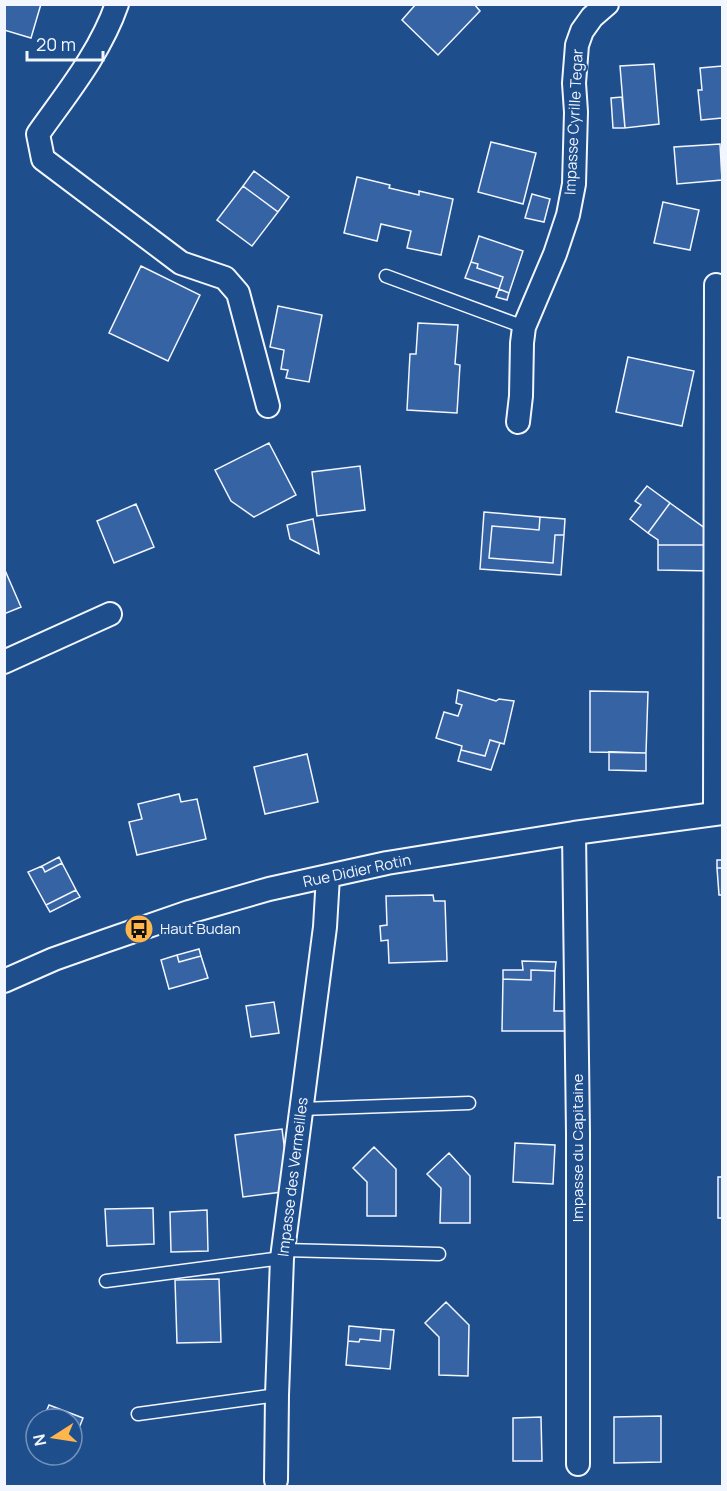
<svg xmlns="http://www.w3.org/2000/svg" width="727" height="1491" viewBox="0 0 727 1491" font-family="Manrope,sans-serif">
  <style>
    .building { fill: #3563a3; stroke: #f2f6ff; stroke-width: 1.5 }
    .lines { fill: none; stroke-linecap: round; stroke-linejoin: round }
    .lane-casing { stroke: #f2f6ff; stroke-width: 15 }
    .street-casing { stroke: #f2f6ff; stroke-width: 26 }
    .lane { stroke: #1f4e8c; stroke-width: 12 }
    .street { stroke: #1f4e8c; stroke-width: 22 }
    .labels { text-anchor: middle; stroke-width: 4.5; stroke-linejoin: round; paint-order: stroke }
    .street-label { font-size: 15px; fill: #f2f6ff; stroke: #1f4e8c }
    .poi-label { font-size: 15px; fill: #f2f6ff; stroke: #1f4e8c; text-anchor: start }
  </style>
  <rect width="100%" height="100%" fill="#1f4e8c"/>
  <path class="building" d="M4 4H41L31 38 4 30Z
    M416 4H474L480 11 438 55 402 20Z
    M654 64 659 124 625 128 620 66Z
    M722 66V118L701 120 698 90H702L700 68Z
    M622 97 625 128H613L611 98Z
    M491 142 536 153 523 204 478 192Z
    M720 144 722 180 677 184 674 147Z
    M254 171 289 197 278 212 243 186Z
    M357 177 390 185 389 188 419 195V191L453 199 441 255 407 248 411 231 381 224 377 241 344 233Z
    M243 186 278 212 252 246 217 220Z
    M532 194 550 199 544 222 525 218Z
    M663 202 699 210 690 250 654 243Z
    M479 236 523 251 509 293 499 289 503 277 477 268 478 264 471 262Z
    M471 262 478 264 477 268 503 277 499 289 465 278Z
    M141 266 200 295 168 361 109 333Z
    M499 289 509 293 507 300 496 297Z
    M278 306 322 315 309 382 286 378 288 370 281 369 284 350 270 347Z
    M418 323 458 325 455 364 460 365 457 413 407 410 410 354H416Z
    M628 357 694 371 682 426 616 412Z
    M269 443 296 495 254 517 231 501 215 470Z
    M360 466 365 510 317 516 312 472Z
    M647 486 670 503 648 533 630 519 641 505 635 501Z
    M670 503 713 534V545H658V540L648 533Z
    M136 504 154 547 114 563 97 521Z
    M484 512 540 517 539 530 492 526 489 558 553 563 555 535H564L561 575 480 569Z
    M540 517 565 519 564 535H555L553 563 489 558 492 526 539 530Z
    M313 519 319 554 290 539 287 525Z
    M658 545H713L712 571 658 570Z
    M4 568 21 607 4 614Z
    M458 690 496 701 499 699 514 701 504 744 490 740 485 756 461 750 462 746 436 738 444 712 458 716 462 705 456 703Z
    M590 691 648 692 646 753 590 752Z
    M490 740 500 743 491 770 458 761 461 750 485 756Z
    M609 752 646 753V771L609 770Z
    M307 754 318 802 265 814 254 767Z
    M179 794 181 802 197 799 206 839 137 855 129 822 142 819 138 804Z
    M59 857 62 863 45 872 42 866Z
    M717 860H722V868H717Z
    M62 863 76 890 46 905 28 872 42 866 45 872Z
    M717 868H722V895H719Z
    M76 890 80 897 50 912 46 905Z
    M433 895 434 901H445L447 961 389 963 388 940 381 941 380 926 387 925 386 896Z
    M199 949 201 956 179 962 177 955Z
    M177 955 179 962 201 956 208 978 169 989 161 960Z
    M522 961 556 962 555 971 531 970V980L503 979V970H523Z
    M531 970 555 971 554 1011H566L565 1031H502L503 979 531 980Z
    M274 1002 279 1033 251 1037 246 1006Z
    M282 1129 290 1191 243 1197 235 1135Z
    M515 1143 555 1145 553 1184 513 1182Z
    M374 1147 396 1169V1216H367V1182L353 1168Z
    M449 1153 470 1176V1223H440L441 1188 427 1174Z
    M718 1177H722V1218H718Z
    M153 1208 154 1244 107 1246 105 1209Z
    M207 1210 208 1251 171 1252 170 1212Z
    M219 1279 221 1342 177 1343 175 1280Z
    M446 1302 469 1325 468 1376 439 1375V1337L425 1323Z
    M349 1326 381 1329 380 1341 360 1339 359 1342 348 1341Z
    M381 1329 394 1330 390 1369 346 1365 348 1341 359 1342 360 1339 380 1341Z
    M49 1405 83 1418 72 1446V1419H43Z
    M661 1416V1462L614 1463V1417Z
    M541 1417 542 1461H513V1418Z"/>
  <g class="lines">
    <g class="lane-casing">
      <path id="lane" d="M386 276 524 327
        M301 1109 469 1103
        M284 1250 439 1254
        M106 1281 282 1258
        M138 1414 277 1395"/>
    </g>
    <g class="street-casing">
      <path id="street" d="M117 4C100 53 67 93 38 134L43 159 181 263 225 278 238 293 268 406
        M518 422 521 396 522 343 524 327 555 254 568 215 574 184 576 112 574 83 577 45 582 31 592 17 607 4
        M4 662 110 614
        M715 813 716 285
        M574 833 578 1133V1464
        M4 981 54 959 105 941 189 912 269 889 387 863 574 833 722 813
        M276 1480 277 1395 282 1258 325 927 328 876"/>
    </g>
    <use href="#lane" class="lane"/>
    <use href="#street" class="street"/>
  </g>
  <defs>
    <g id="bus-disc" transform="scale(1.5)"><circle r="9.5" fill="#ffb74d" stroke="#1f4e8c"/><path d="M-5-6H5V4H4V6H2V4H-2V6H-4V4H-5ZM-3.5-4V0h7V-4ZM-3.5 1.2v1.5H-2V1.2ZM2 1.2v1.5H3.5V1.2Z" fill="#111"/></g>
  </defs>
  <g fill-rule="evenodd">
    <use href="#bus-disc" x="139" y="929"/>
  </g>
  <g class="labels">
    <g class="street-label">
      <text transform="translate(574 122) rotate(-87)" y="5">Impasse Cyrille Tegar</text>
      <text transform="translate(357 871) rotate(-12)" y="5">Rue Didier Rotin</text>
      <text transform="translate(578 1148) rotate(-90)" y="5">Impasse du Capitaine</text>
      <text transform="translate(293 1177) rotate(-83)" y="5">Impasse des Vermeilles</text>
    </g>
    <g class="poi-label">
      <text x="160" y="934">Haut Budan</text>
    </g>
  </g>
  <rect width="727" height="1491" fill="none" stroke="#f2f6ff" stroke-width="12"/>
  <g transform="translate(54 1437) rotate(258)"><circle r="28" fill="#1f4e8c" stroke="#7391ba" stroke-width="1.5"/>
  <path d="M0-4.5L10 22L0 15L-10 22Z" fill="#ffb74d"/>
  <text y="-9" font-size="16" font-weight="bold" text-anchor="middle" fill="#f2f6ff">N</text>
  </g>
  <path d="M27 51v9h76v-9" fill="none" stroke="#f2f6ff" stroke-width="3"/>
  <text x="36" y="51" font-size="18" fill="#f2f6ff" stroke="#1f4e8c" stroke-width="4.5" paint-order="stroke">20 m</text>
</svg>
